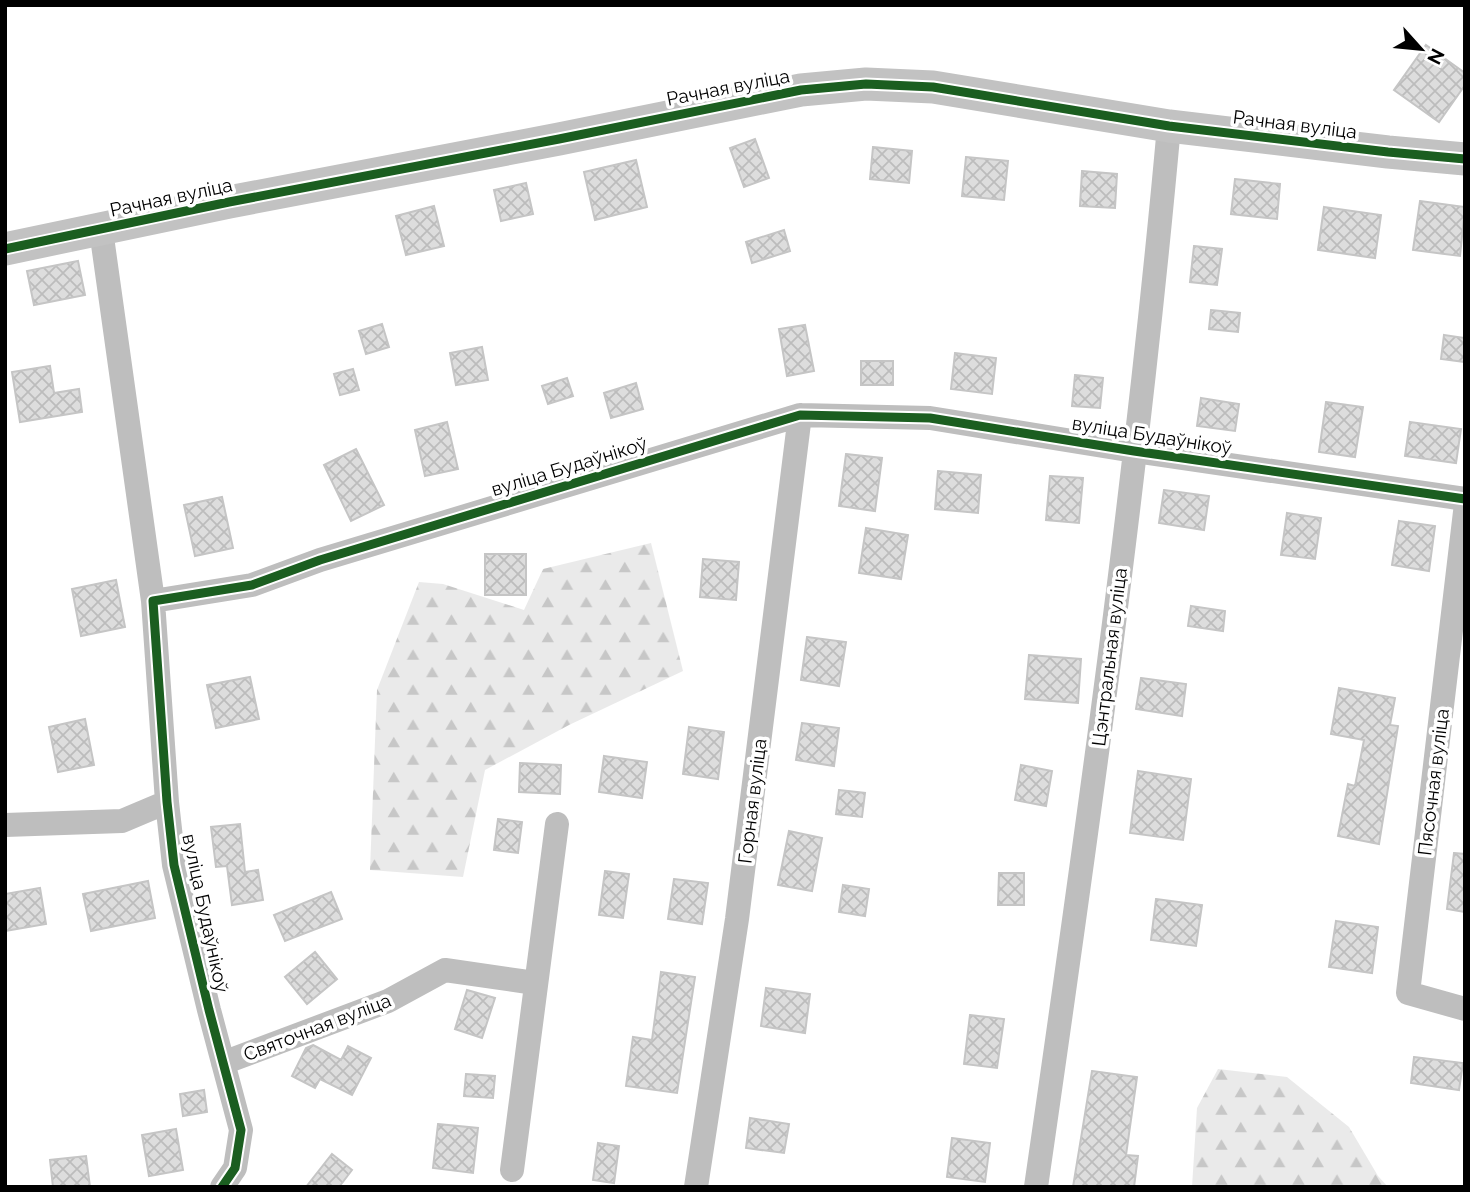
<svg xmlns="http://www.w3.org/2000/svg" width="1470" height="1192" viewBox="0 0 1470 1192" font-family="Raleway,sans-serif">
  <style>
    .forest { fill: url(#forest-firs) }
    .building { fill: url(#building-cross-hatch); stroke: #c5c5c5; stroke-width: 2 }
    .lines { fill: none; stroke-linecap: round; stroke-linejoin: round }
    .street { stroke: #bebebe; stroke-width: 24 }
    .secondary { stroke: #c2c2c2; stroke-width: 33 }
    .cycleway-casing { stroke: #fff; stroke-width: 13 }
    .cycleway { stroke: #1b5e20; stroke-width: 9 }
    .labels { text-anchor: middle; stroke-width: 7; stroke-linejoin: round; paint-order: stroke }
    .street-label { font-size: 19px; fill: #000; stroke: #fff }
  </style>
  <defs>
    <pattern id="forest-firs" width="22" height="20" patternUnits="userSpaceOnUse" patternTransform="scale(1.75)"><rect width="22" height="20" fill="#eaeaea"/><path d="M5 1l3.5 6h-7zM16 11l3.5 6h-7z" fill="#c7c7c7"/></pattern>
    <pattern id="building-cross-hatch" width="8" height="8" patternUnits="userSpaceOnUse" patternTransform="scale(1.75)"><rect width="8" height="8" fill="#ddd"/><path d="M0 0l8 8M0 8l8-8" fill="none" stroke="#bcbcbc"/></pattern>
  </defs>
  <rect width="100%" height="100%" fill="#fff"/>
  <path class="forest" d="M651 543 683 671 569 725 485 770 463 877 370 870 377 690 419 582 443 584 524 610 543 569Z
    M1218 1069 1287 1077 1349 1127 1378 1176 1388 1187H1192L1197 1108Z"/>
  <path class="building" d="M1426 45 1465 73V85L1439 122 1394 90Z
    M755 139 769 178 744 187 730 148Z
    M873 147 912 151 909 183 870 179Z
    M966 157 1008 161 1004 200 962 196Z
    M636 160 647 207 595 220 584 172Z
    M1082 171 1117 174 1115 208 1080 206Z
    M1235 179 1280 184 1277 219 1231 214Z
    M526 183 533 214 501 221 494 190Z
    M1420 201 1465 207 1460 256 1413 250Z
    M434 206 444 246 406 255 396 216Z
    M1324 207 1381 215 1375 258 1318 250Z
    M784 230 790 251 752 263 746 242Z
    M1194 246 1222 249 1217 285 1190 282Z
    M78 261 85 295 34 305 27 271Z
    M1211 310 1240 313 1238 332 1209 329Z
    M382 324 389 347 366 354 359 331Z
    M805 325 814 371 787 376 779 329Z
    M1444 335 1465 338V362L1441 359Z
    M482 347 488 380 456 385 450 353Z
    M955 353 996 358 992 394 951 389Z
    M861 361H893V385H861Z
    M50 366 54 393 79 389 82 412 20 422 12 372Z
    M353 369 359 390 340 395 334 374Z
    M1075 375 1103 378 1100 408 1072 406Z
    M567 378 573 396 548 404 542 386Z
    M636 383 643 409 611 418 604 393Z
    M1201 398 1239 404 1235 431 1197 426Z
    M1326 402 1363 407 1355 457 1319 452Z
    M447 422 458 469 425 476 415 430Z
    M1410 422 1461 429 1456 463 1405 456Z
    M356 449 384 505 351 521 324 465Z
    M846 454 882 458 875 511 839 506Z
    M938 471 981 475 978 513 935 509Z
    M1050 476 1083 478 1079 523 1046 520Z
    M1164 490 1209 496 1204 530 1159 523Z
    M222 497 233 548 195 556 184 505Z
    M1287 513 1321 518 1315 559 1281 555Z
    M1399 521 1435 526 1429 571 1392 565Z
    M866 528 908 535 901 579 859 573Z
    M485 554H526V595H485Z
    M703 559 739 562 736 600 700 597Z
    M116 580 125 627 81 636 72 589Z
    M1191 606 1225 611 1223 631 1188 626Z
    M807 637 846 642 839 686 801 680Z
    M1029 655 1081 659 1078 703 1025 699Z
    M250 677 259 719 216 728 207 685Z
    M1141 678 1186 684 1182 716 1136 709Z
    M1339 688 1395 698 1390 725 1398 726 1379 844 1338 836 1348 784 1355 786 1364 740 1331 734Z
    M85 719 94 765 58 772 49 727Z
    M802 723 839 728 834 766 796 760Z
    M689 727 724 732 718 779 683 774Z
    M604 756 647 762 642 798 599 792Z
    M520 763 561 765 560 794 519 792Z
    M1021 765 1052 771 1046 806 1015 800Z
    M1138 771 1191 779 1183 840 1130 833Z
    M839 790 865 793 862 817 836 814Z
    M498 819 522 822 518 853 494 850Z
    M240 824 245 872 258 870 263 900 232 905 227 866 216 867 211 827Z
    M789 831 822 838 812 891 778 885Z
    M1454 853 1465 854V912L1447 909Z
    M605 871 629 874 623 918 599 915Z
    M999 873H1024V905H998Z
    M674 879 708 883 702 924 668 919Z
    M148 881 155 918 91 931 83 894Z
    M843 885 869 889 865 916 839 912Z
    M40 888 46 924 5 931V894Z
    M331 892 342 919 285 941 274 915Z
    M1156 899 1202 905 1196 946 1151 940Z
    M1336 921 1378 927 1372 973 1329 967Z
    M315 952 337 979 307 1004 285 977Z
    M661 972 695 977 677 1093 626 1086 633 1037 652 1040Z
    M766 988 810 994 805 1033 761 1026Z
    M467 990 495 998 482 1038 455 1029Z
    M970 1015 1004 1019 997 1068 964 1064Z
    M313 1045 341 1060 348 1046 371 1058 352 1095 320 1079 315 1088 292 1076 306 1048Z
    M1414 1057 1463 1063 1459 1090 1411 1083Z
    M1092 1071 1137 1077 1126 1155 1138 1156 1134 1187H1073Z
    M466 1074 495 1076 493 1098 464 1096Z
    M204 1090 207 1112 183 1116 180 1094Z
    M750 1118 789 1124 784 1153 746 1148Z
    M438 1124 478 1128 473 1173 433 1168Z
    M176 1129 183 1170 149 1176 142 1135Z
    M952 1138 990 1143 985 1182 947 1177Z
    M598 1143 619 1146 614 1183 593 1180Z
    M332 1154 352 1170 339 1187H306Z
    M86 1156 90 1187H53L50 1160Z"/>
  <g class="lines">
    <path class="street" d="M101 230 153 601
      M1465 512 1408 993 1465 1009
      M5 825 122 821 167 802
      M223 1063 388 1001 445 970 535 983
      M512 1170 557 824
      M222 1187 235 1168 241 1130 209 1010 174 865 167 802 153 601 252 585 320 560 800 415 930 418 1134 451 1465 499
      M696 1187 737 919 800 415
      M1036 1187C1087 834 1137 481 1169 126"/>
    <path class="secondary" d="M5 249 229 202 559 139 801 90 866 84 933 87 1169 126 1388 152 1465 159"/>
    <g class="cycleway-casing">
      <path id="cycleway" d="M5 249 229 202 559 139 801 90 866 84 933 87 1169 126 1388 152 1465 159
        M222 1187 235 1168 241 1130 209 1010 174 865 167 802 153 601 252 585 320 560 800 415 930 418 1134 451 1465 499"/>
    </g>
    <use href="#cycleway" class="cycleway"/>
  </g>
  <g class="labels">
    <g class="street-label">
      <text transform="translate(728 87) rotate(-11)" y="7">Рачная вуліца</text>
      <text transform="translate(1295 124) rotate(7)" y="7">Рачная вуліца</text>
      <text transform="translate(171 197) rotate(-12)" y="7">Рачная вуліца</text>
      <text transform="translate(1152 435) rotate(9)" y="7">вуліца Будаўнікоў</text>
      <text transform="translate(569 466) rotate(-17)" y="7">вуліца Будаўнікоў</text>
      <text transform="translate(1109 657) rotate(-83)" y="7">Цэнтральная вуліца</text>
      <text transform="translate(1433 782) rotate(-83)" y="7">Пясочная вуліца</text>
      <text transform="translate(752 801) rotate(-83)" y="7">Горная вуліца</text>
      <text transform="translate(206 913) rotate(78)" y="7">вуліца Будаўнікоў</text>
      <text transform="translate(317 1027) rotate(-21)" y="7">Святочная вуліца</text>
    </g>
  </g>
  <rect width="1470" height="1192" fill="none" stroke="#000000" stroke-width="14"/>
  <g transform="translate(1421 49) rotate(117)" stroke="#ffffff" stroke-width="5" paint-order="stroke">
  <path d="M0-5L12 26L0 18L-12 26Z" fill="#000000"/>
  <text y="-10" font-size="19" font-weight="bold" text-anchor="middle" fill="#000000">N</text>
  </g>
</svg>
